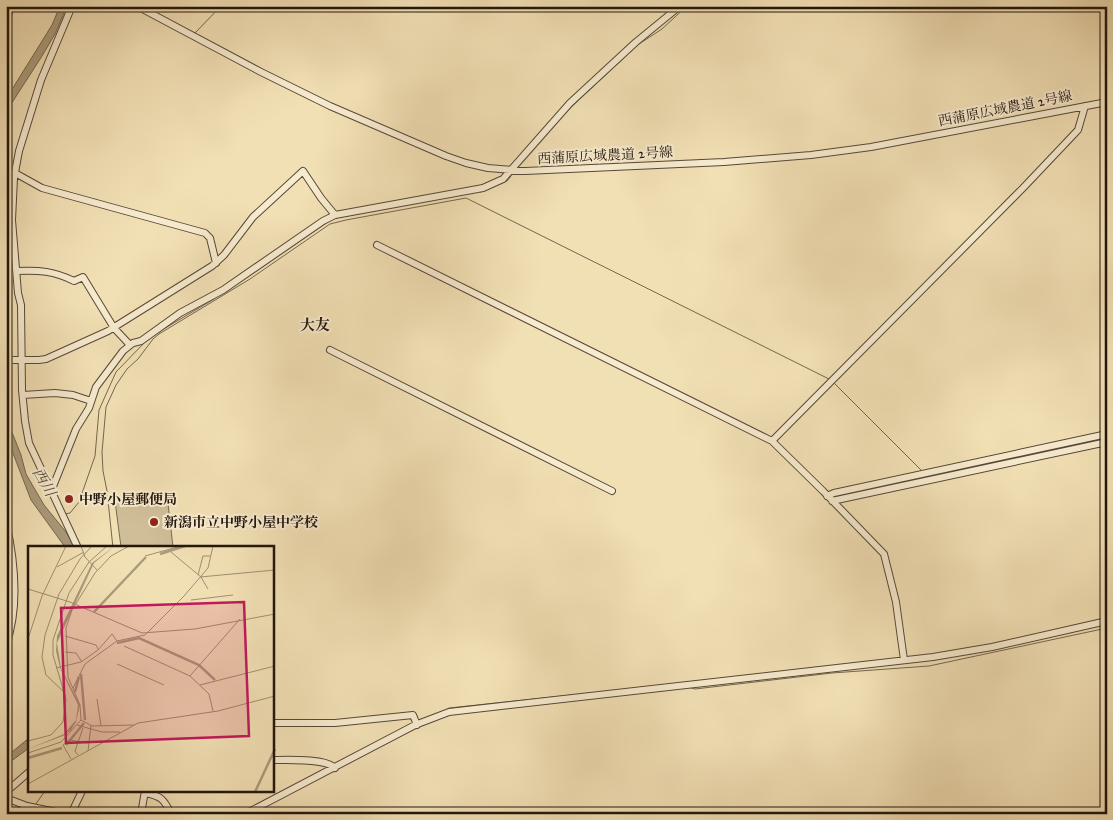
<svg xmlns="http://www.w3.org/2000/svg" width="1113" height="820" viewBox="0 0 1113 820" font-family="'IM FELL Great Primer','Noto Serif JP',serif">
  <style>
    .green { fill: #cfbe98; stroke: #786a52 }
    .water { fill: #ab9b7c; stroke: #746650 }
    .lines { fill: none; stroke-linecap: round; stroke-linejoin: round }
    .stream { stroke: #746650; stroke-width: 1 }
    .minor-casing { stroke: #564837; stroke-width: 8 }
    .minor { stroke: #f7ebcf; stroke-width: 6 }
    .poi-dot { fill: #8f2418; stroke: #f7ebcf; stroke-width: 2 }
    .labels { text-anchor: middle; stroke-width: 4; stroke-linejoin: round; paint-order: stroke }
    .street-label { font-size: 14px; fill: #22160d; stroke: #f7ebcf }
    .poi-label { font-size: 14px; font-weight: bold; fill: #22160d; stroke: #f7ebcf; text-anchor: start }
    .neighbourhood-label { font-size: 15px; font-weight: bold; fill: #22160d; stroke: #f7ebcf }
    .water-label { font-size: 15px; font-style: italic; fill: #594b39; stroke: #f7ebcf }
    .inset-river { fill: none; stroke: #ab9b7c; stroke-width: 2.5 }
    .inset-road { fill: none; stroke: #9f8f72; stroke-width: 1 }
    .view { fill: #c2185b; fill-opacity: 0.15; stroke: #c2185b; stroke-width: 2.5 }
    .inset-edge { fill: none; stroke: #22160d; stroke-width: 2.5 }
  </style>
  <rect width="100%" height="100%" fill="#f2e0b5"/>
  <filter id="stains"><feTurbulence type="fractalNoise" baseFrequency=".004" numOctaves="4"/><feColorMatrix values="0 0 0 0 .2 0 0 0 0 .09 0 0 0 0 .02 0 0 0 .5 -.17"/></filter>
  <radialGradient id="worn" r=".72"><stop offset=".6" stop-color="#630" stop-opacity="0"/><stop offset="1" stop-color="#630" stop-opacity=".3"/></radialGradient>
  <path class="green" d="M167 495 173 547H121L115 501Z"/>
  <path class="water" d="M60 6H67L55 34 42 56 6 112V99L52 25Z
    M6 417 21 455 26 474 44 505 66 532 75 547H65L31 500 6 435Z
    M29 738V748L6 765V757Z"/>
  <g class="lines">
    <path class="stream" d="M195 33 221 6
      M639 44 662 29 687 6
      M566 112 630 52
      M481 192 507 181 511 176
      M336 218 364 213
      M249 276 328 222
      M157 333 214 299
      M834 383 921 470
      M65 514 70 513 79 502 95 456 99 410 116 372 146 341
      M113 548 107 491 103 471 102 452 106 407 116 385 127 369 138 359 153 339 159 334 250 279 330 224 346 220 466 198 829 379
      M688 687 695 689 832 673 929 666 1107 628
      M609 691 672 684
      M446 710 449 708 600 692
      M343 766 417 728
      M35 805 45 791
      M27 814 31 810"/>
    <g class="minor-casing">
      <path id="minor" d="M72 6 41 80 19 151 14 178 12 220 18 293 21 305 22 390 25 421 29 443 78 548
        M137 6 261 72 330 106 446 156 466 163 488 168 525 171 724 162 811 155 871 147 1107 102
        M6 22 11 6
        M15 173 42 188 205 233 210 238 216 263
        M377 245 772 441 823 491 884 554 896 602 904 660
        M17 271C39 270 54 271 74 281L83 277 114 328 130 345
        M330 350 612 491
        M6 360H39L46 359 108 331 212 266 224 255 253 217 303 171 321 198 335 215
        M23 395 55 393 73 395 91 401
        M772 441 1023 188 1078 130 1085 106
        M52 489 76 429 89 408 96 387 123 351 133 343 141 341 180 313 223 290 323 221 335 215 483 188 503 179 570 103 636 42 680 6
        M827 496 834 493 1107 434
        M832 501 1107 442
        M6 522C15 562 20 606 6 645
        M272 723H335L413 715 417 725
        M272 760C286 760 326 758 335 768
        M6 792 29 772
        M145 793C161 796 164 799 171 814
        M6 798 27 806 66 814
        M17 814 26 806
        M71 814 82 791
        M141 814 145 791
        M245 814 415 725 449 712 933 657 992 647 1107 621"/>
    </g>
    <use href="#minor" class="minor"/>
  </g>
  <g class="poi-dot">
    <circle cx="69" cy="499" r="5"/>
    <circle cx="154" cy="522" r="5"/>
  </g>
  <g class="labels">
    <g class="street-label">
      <text transform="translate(1005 108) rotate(-11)" y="5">西蒲原広域農道 2号線</text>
      <text transform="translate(605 155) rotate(-3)" y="5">西蒲原広域農道 2号線</text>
    </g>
    <g class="poi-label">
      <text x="79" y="504">中野小屋郵便局</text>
      <text x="164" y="527">新潟市立中野小屋中学校</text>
    </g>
    <g class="neighbourhood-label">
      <text x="315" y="330">大友</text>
    </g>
    <g class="water-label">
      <text transform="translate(44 482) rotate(60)" y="5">西川</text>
    </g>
  </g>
  <g transform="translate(28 546)">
    <rect width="246" height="246" fill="#f2e0b5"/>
    <path d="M87 0 66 17 29 97 33 122 52 159 48 176 43 184 35 190 0 203 36 188 48 174 50 159 32 122 28 105 29 90 64 17Z" fill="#ab9b7c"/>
    <path class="inset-river" d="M132 8 157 0M66 66 118 11M89 97 111 92 171 119 187 134M53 128 57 174M47 146 51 131M38 199 56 177M0 212 34 202M227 246 247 203"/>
    <path class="inset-road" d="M53 0 57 11 69 24M143 6 173 31 180 43M117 10 153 0M29 21 56 6M170 29 175 10H182M172 31 247 24M0 43 42 56 114 87 167 83 247 68M163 54 205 49M37 90 68 99 70 103M0 93 14 50 38 0M96 100 162 130 181 148 185 165M37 106 48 107 54 116M89 118 136 139M28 122 53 116 70 104 84 88 89 95M162 130 212 73M172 139 247 120M45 142 57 118 89 95 117 89 156 50 180 22 185 0M37 147 18 129 14 111 17 89 31 48 52 13 64 0M69 153 73 180M53 174 64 180 106 179M49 179 74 186H92M41 194 61 197M42 194 35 199 43 213M0 195 23 189 35 176 38 153 25 109V94L41 47 61 16 79 0M60 205 63 179M0 207 33 196 53 174 52 159 40 131 38 82 44 64 67 27 83 10 101 0M50 209 47 205 55 182M0 238 110 177 190 165 247 150"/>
    <path class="view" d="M216 56 221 190 38 197 33 62Z"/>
    <rect width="246" height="246" class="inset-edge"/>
  </g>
  <rect width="1113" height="820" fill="none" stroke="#f2e0b5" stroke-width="25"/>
  <rect x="8" y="8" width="1098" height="805" fill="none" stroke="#22160d" stroke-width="2.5"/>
  <rect x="12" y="12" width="1088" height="795" fill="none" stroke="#22160d"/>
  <rect width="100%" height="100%" filter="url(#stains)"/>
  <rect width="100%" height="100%" fill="url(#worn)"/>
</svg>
